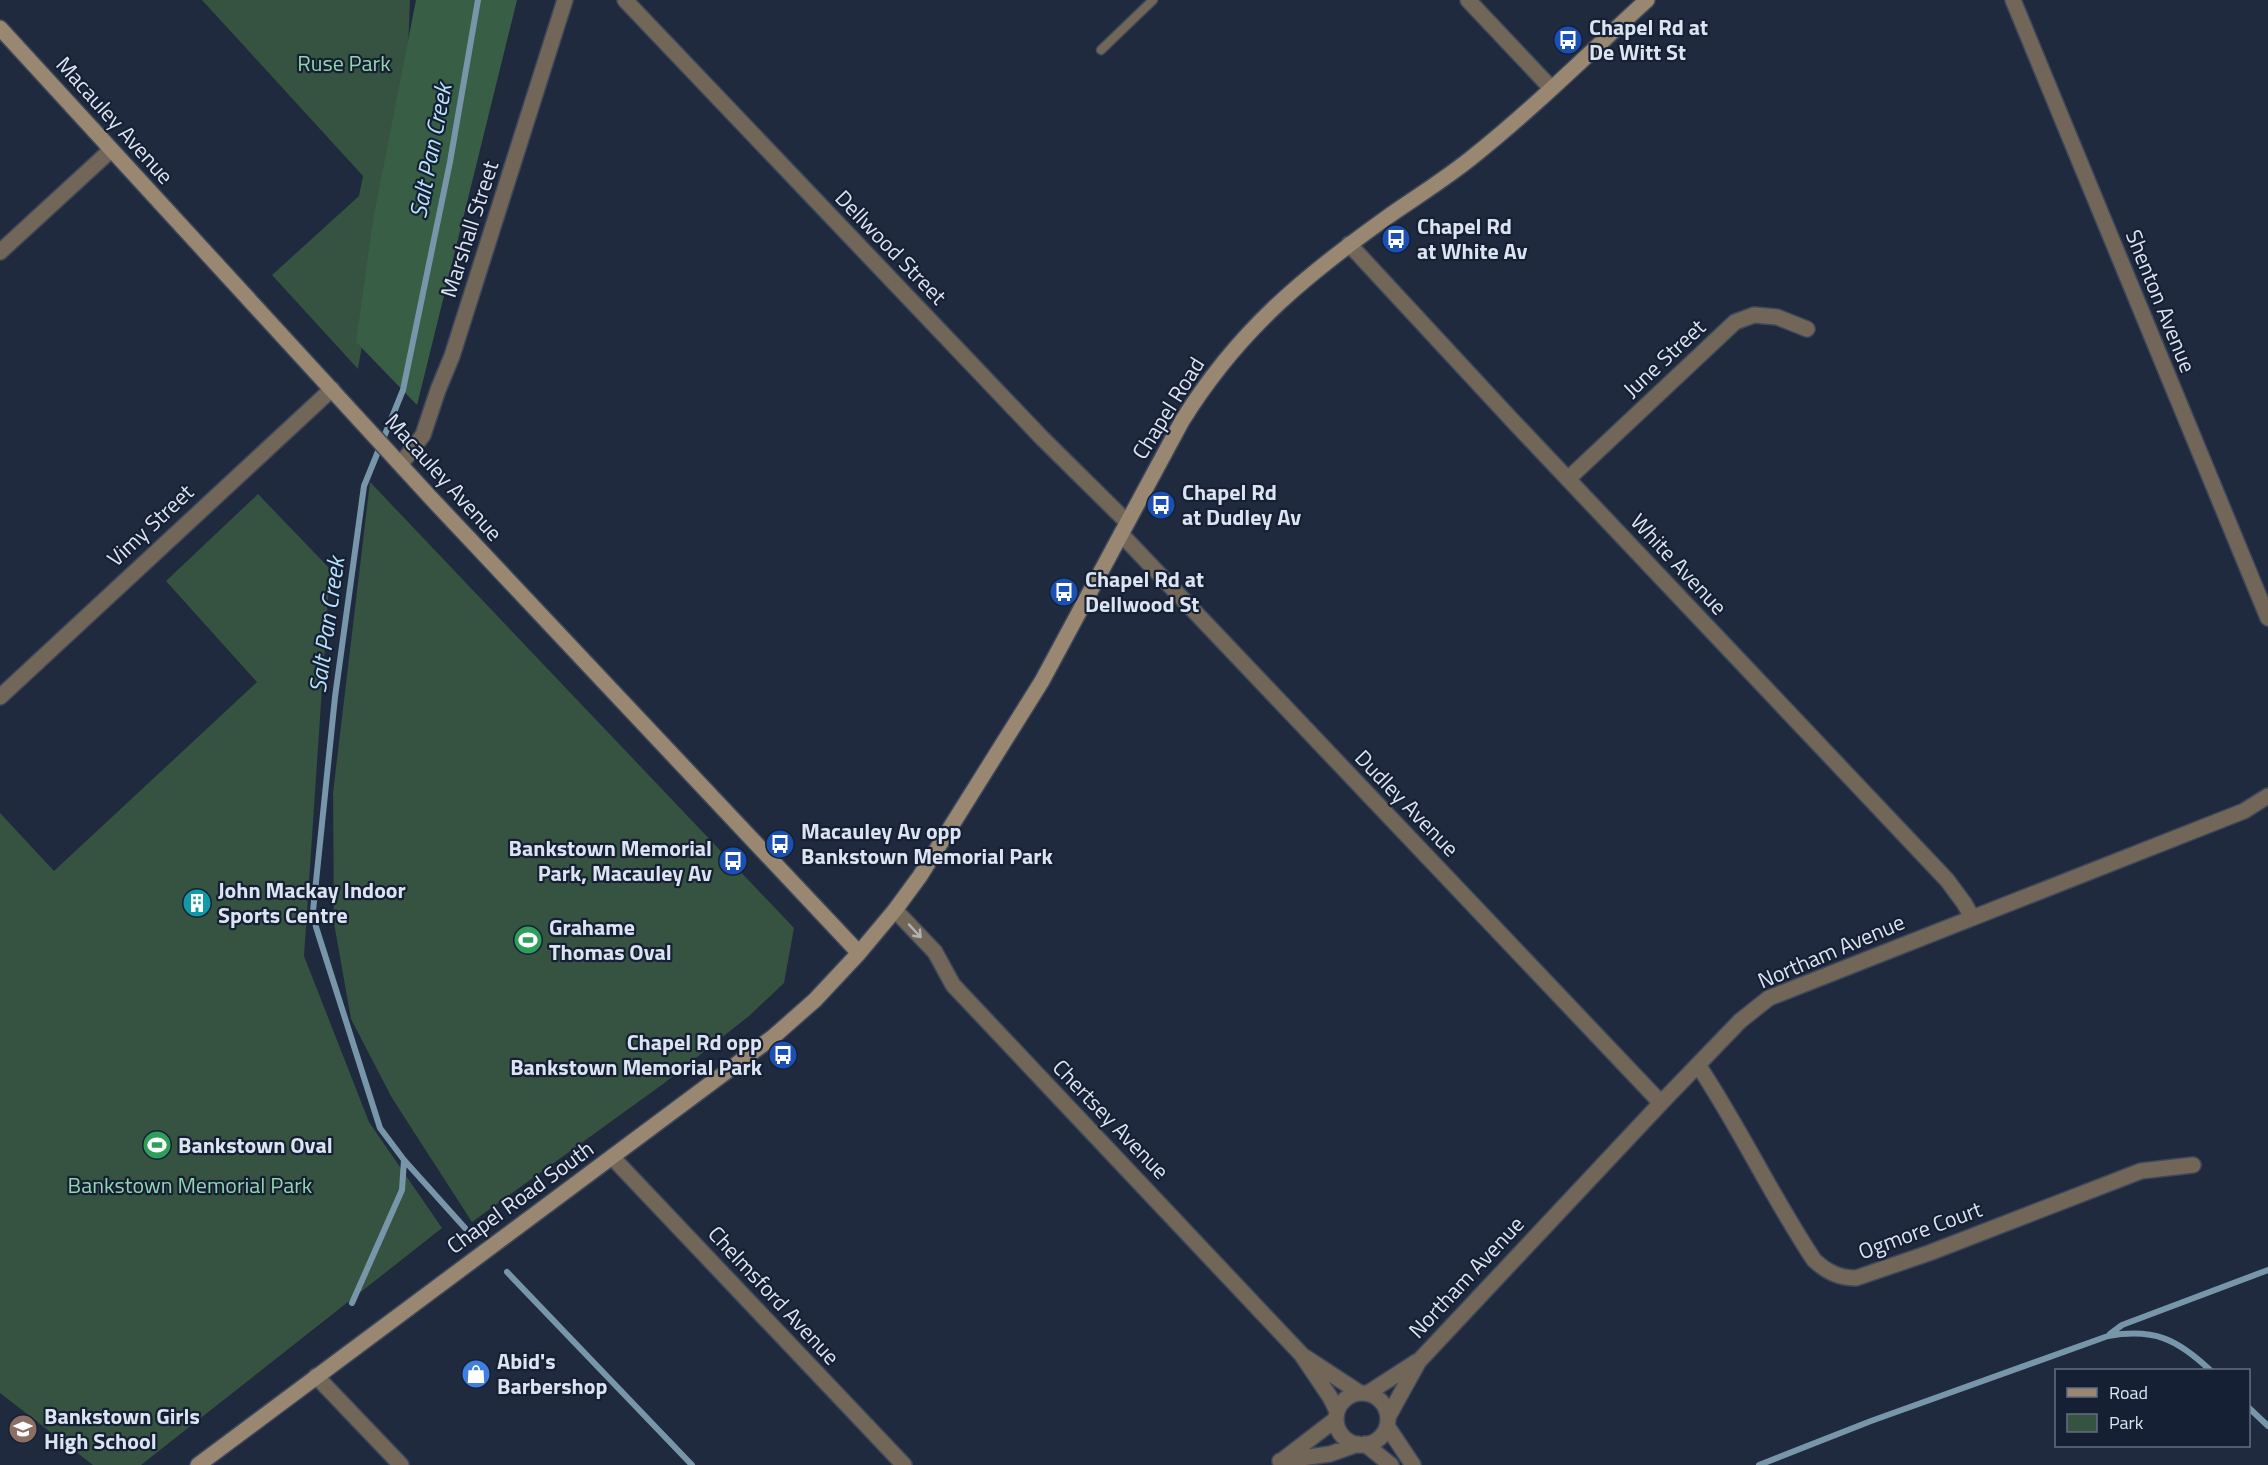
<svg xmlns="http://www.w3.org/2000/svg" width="2268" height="1465" viewBox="0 0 2268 1465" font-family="'Titillium Web',sans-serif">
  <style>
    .green { fill: #365240 }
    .forest { fill: #385e46 }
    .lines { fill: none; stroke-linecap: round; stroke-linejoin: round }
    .stream { stroke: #7796aa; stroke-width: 6 }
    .service-casing { stroke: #3e485b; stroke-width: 11 }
    .minor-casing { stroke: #3e485b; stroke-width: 18 }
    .tertiary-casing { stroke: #3e485b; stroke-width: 18 }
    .secondary-casing { stroke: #3e485b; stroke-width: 18 }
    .service { stroke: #726658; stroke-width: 8 }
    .minor { stroke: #726658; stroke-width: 15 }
    .tertiary { stroke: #726658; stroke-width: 15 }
    .secondary { stroke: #9a8771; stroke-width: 15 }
    .oneway { stroke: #b2b2b4 }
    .labels { text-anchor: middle; stroke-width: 4.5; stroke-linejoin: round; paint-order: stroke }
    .poi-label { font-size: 22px; font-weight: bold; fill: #dce4f1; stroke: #162034; text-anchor: start }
    .park-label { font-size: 22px; fill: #94d5ac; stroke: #162034 }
    .street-label { font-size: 22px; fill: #dce4f1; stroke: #162034 }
    .water-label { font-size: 24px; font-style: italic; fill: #bae2fa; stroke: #162034 }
  </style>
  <rect width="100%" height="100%" fill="#202a3f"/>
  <path class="green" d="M202 0H410L407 76 358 369 272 275 359 196 363 176Z
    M370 482 794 928 784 983 749 1016 663 1084 472 1222 392 1098 351 1019 334 923 333 793Z
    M258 494 330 569 304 956 369 1122 442 1228 141 1465H93L0 1393V813L54 871 257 682 166 581Z"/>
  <path class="forest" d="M416 0H517L417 405 356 342 373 220Z"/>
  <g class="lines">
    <path class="stream" d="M465 1228 404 1160 380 1128 316 927 313 911 335 697 364 486 403 390 450 162 478 0
      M507 1272 692 1465
      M352 1303 402 1190 404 1160
      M2110 1334 2122 1325 2268 1270
      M2248 1407 2268 1426
      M1759 1465 1871 1421 2108 1336C2154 1328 2177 1339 2210 1370"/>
    <g class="service-casing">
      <path id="service" d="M1101 50 1153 0"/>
    </g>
    <g class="minor-casing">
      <path id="minor" d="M625 0 1042 438 1127 522
        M1468 0 1551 88
        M2013 0 2268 618
        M1349 244 1512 420 1947 880 1964 903 1972 917
        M401 464 423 435 438 390 452 356 565 0
        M1568 479 1735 322 1754 315 1777 317 1807 329
        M1121 534 1661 1103
        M0 697 332 389
        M895 910 935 952 953 985 1301 1354 1330 1397 1337 1411
        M1698 1065C1740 1128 1772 1197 1814 1260 1827 1272 1839 1278 1856 1278L1929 1253 2141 1171 2193 1165
        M612 1157 904 1465
        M1305 1357 1360 1393
        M316 1376 401 1465
        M1368 1393 1416 1362
        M1336 1419a26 26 0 1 1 52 0a26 26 0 1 1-52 0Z
        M1388 1417 1419 1361 1661 1103 1740 1021 1769 998 2244 811 2268 796
        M1387 1426 1413 1465
        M1365 1444 1391 1465
        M1284 1459 1336 1419
        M1280 1461 1330 1454 1358 1444"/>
    </g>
    <g class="tertiary-casing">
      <path id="tertiary" d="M0 252 111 150"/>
    </g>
    <g class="secondary-casing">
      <path id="secondary" d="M0 28 431 498 859 953
        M198 1465 773 1037 815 1000 859 953 895 910 920 876 1042 681 1182 421C1237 332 1302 278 1386 218 1416 197 1447 178 1475 155 1535 107 1590 52 1647 0"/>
    </g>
    <use href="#service" class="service"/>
    <use href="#minor" class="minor"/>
    <use href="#tertiary" class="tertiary"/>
    <use href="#secondary" class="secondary"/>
  </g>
  <defs><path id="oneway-shaft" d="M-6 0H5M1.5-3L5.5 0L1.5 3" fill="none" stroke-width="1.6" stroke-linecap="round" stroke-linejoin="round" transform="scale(1.5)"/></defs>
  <use class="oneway" href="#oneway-shaft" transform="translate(915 931) rotate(47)"/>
  <defs>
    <g id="bus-disc" transform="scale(1.5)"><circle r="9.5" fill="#1a4fb4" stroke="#162034"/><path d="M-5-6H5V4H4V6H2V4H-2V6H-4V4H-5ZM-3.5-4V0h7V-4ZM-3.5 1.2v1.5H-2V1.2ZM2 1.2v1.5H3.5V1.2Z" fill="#fff"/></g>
    <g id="building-disc" transform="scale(1.5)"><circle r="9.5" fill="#0f9aa8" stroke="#162034"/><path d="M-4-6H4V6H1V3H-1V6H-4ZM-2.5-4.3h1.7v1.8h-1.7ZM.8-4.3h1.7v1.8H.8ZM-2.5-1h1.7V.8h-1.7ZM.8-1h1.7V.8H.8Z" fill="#fff"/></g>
    <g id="stadium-disc" transform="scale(1.5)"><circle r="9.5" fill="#2e9e5b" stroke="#162034"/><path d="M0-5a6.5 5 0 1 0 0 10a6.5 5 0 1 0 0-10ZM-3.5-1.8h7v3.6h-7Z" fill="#fff"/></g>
    <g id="shop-disc" transform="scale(1.5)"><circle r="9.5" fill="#3f7fe0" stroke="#162034"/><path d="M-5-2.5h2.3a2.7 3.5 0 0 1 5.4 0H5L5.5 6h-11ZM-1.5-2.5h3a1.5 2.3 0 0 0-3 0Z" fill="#fff"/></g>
    <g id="school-disc" transform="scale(1.5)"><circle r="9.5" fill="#8d6e63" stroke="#162034"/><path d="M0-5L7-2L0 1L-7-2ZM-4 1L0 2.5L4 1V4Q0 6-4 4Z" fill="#fff"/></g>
  </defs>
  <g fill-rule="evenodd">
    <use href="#bus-disc" x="1568" y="40"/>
    <use href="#bus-disc" x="1396" y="239"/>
    <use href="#bus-disc" x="1161" y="505"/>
    <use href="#bus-disc" x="1064" y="592"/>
    <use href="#bus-disc" x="780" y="844"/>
    <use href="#bus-disc" x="733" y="861"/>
    <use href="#building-disc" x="197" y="903"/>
    <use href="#stadium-disc" x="528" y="940"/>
    <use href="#bus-disc" x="783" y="1055"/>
    <use href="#stadium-disc" x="157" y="1145"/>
    <use href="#shop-disc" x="476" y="1374"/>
    <use href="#school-disc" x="23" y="1429"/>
  </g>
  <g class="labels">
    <g class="poi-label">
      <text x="1589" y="35">Chapel Rd at<tspan x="1589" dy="25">De Witt St</tspan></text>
      <text x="1417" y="234">Chapel Rd<tspan x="1417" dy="25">at White Av</tspan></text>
      <text x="1182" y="500">Chapel Rd<tspan x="1182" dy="25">at Dudley Av</tspan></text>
      <text x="1085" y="587">Chapel Rd at<tspan x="1085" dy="25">Dellwood St</tspan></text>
      <text x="801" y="839">Macauley Av opp<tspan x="801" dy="25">Bankstown Memorial Park</tspan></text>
      <text x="712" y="856" text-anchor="end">Bankstown Memorial<tspan x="712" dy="25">Park, Macauley Av</tspan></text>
      <text x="218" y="898">John Mackay Indoor<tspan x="218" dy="25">Sports Centre</tspan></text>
      <text x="549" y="935">Grahame<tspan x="549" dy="25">Thomas Oval</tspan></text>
      <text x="762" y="1050" text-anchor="end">Chapel Rd opp<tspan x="762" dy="25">Bankstown Memorial Park</tspan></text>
      <text x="178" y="1153">Bankstown Oval</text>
      <text x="497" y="1369">Abid's<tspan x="497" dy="25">Barbershop</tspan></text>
      <text x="44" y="1424">Bankstown Girls<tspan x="44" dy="25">High School</tspan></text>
    </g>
    <g class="park-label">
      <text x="344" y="71">Ruse Park</text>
      <text x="190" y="1193">Bankstown Memorial Park</text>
    </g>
    <g class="street-label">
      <text transform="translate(115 120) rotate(48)" y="8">Macauley Avenue</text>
      <text transform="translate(469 229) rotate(-72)" y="8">Marshall Street</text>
      <text transform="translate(891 247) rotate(46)" y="8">Dellwood Street</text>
      <text transform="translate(2161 301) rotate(68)" y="8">Shenton Avenue</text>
      <text transform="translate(1664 358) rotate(-43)" y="8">June Street</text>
      <text transform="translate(1168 408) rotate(-58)" y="8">Chapel Road</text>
      <text transform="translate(444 477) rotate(48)" y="8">Macauley Avenue</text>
      <text transform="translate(150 525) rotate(-43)" y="8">Vimy Street</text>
      <text transform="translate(1679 564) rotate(47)" y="8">White Avenue</text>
      <text transform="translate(1407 803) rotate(46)" y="8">Dudley Avenue</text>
      <text transform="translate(1831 951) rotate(-23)" y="8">Northam Avenue</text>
      <text transform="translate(1111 1119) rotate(46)" y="8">Chertsey Avenue</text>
      <text transform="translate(520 1197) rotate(-36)" y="8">Chapel Road South</text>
      <text transform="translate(1920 1230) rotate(-20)" y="8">Ogmore Court</text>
      <text transform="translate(1466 1277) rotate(-47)" y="8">Northam Avenue</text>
      <text transform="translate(774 1295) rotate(47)" y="8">Chelmsford Avenue</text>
    </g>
    <g class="water-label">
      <text transform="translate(431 151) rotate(-79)" y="8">Salt Pan Creek</text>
      <text transform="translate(327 625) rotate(-82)" y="8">Salt Pan Creek</text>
    </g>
  </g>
  <rect x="2055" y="1369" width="195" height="78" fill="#162034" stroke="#656e80" stroke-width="1.5"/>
  <rect x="2067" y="1388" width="30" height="9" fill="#9a8771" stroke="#656e80" stroke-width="1.5"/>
  <text x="2109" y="1399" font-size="18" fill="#dce4f1">Road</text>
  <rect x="2067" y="1414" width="30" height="18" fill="#365240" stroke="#656e80" stroke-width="1.5"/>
  <text x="2109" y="1429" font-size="18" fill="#dce4f1">Park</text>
</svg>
